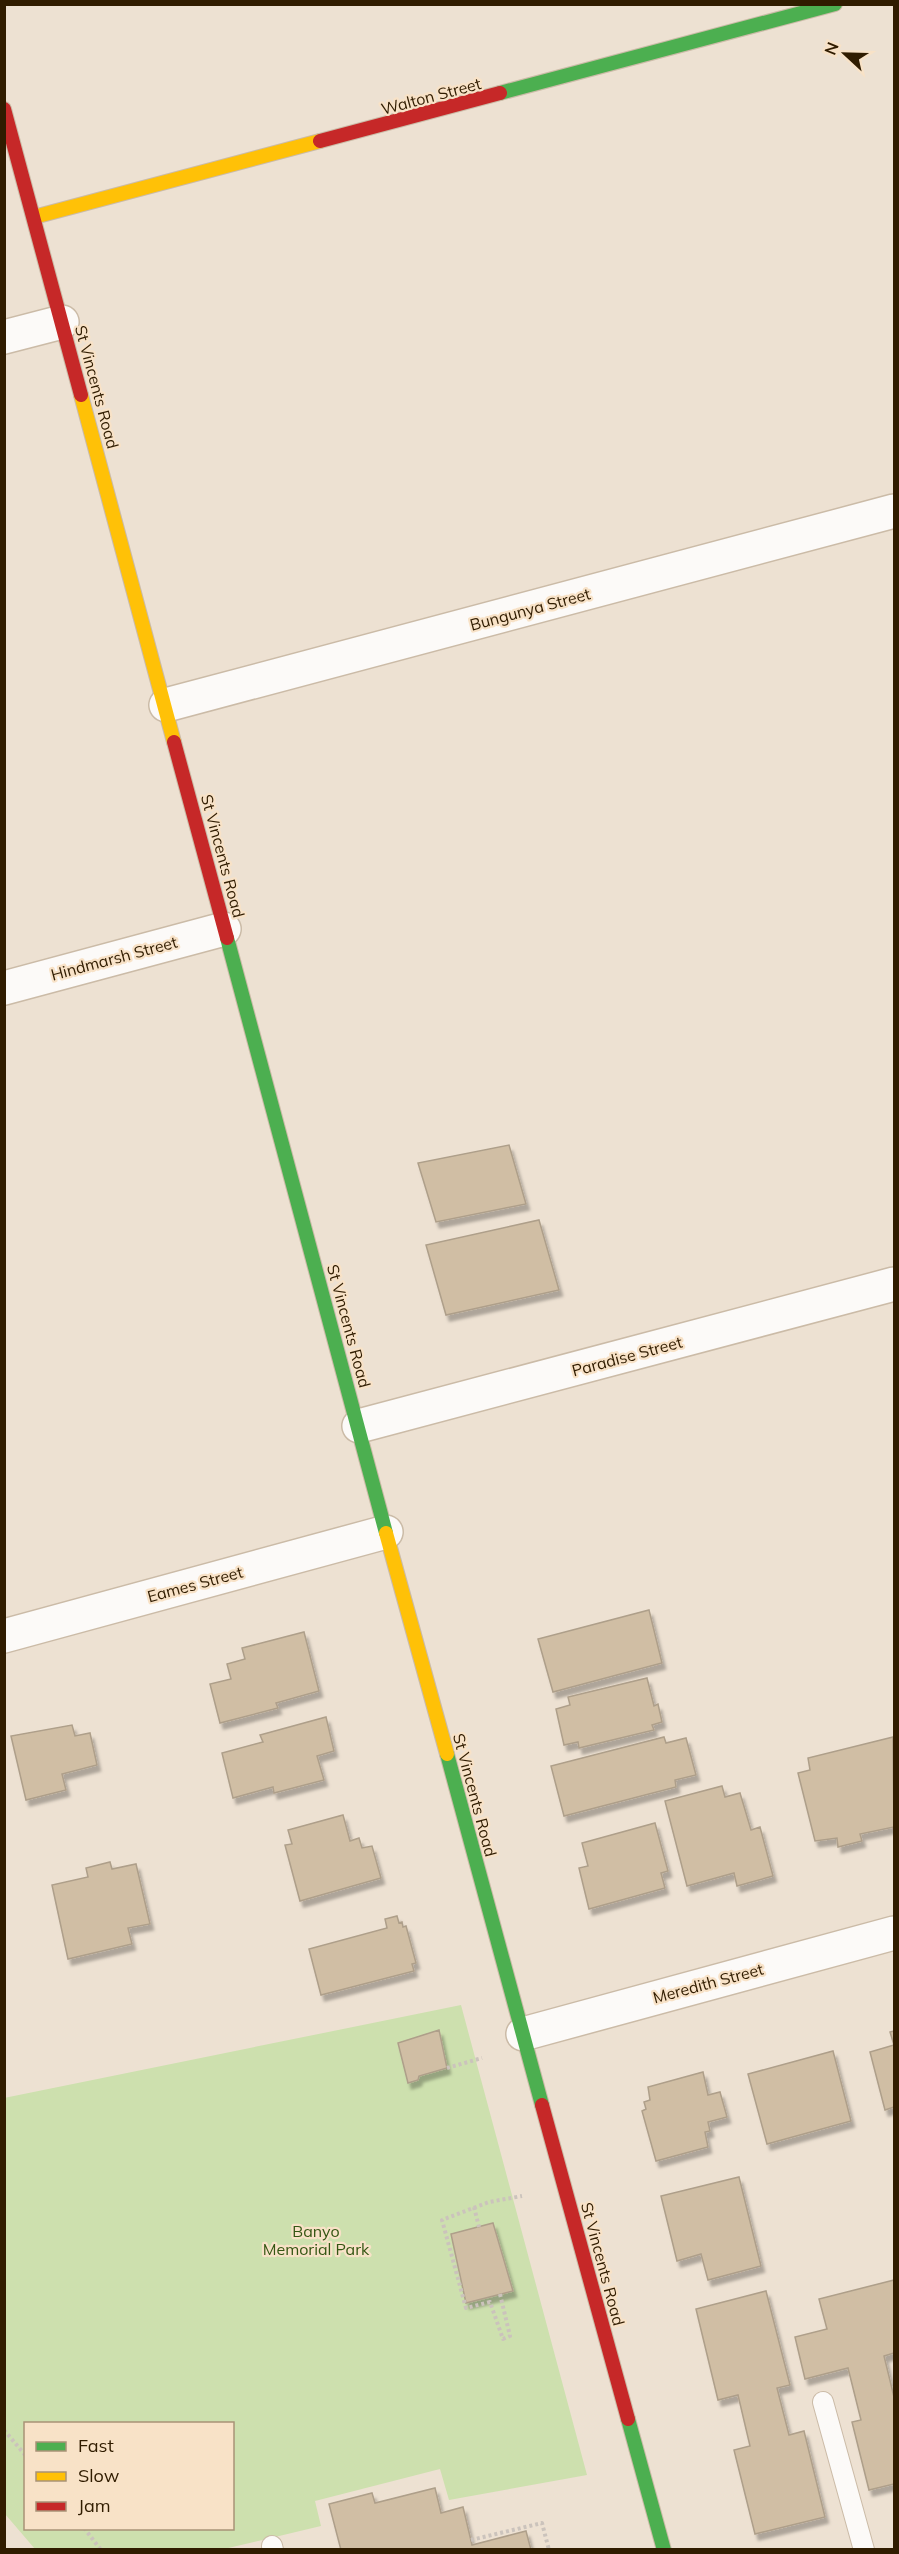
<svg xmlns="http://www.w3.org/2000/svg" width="899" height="2554" viewBox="0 0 899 2554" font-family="Mulish,sans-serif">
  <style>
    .green { fill: #cde0ae; fill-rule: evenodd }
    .building { fill: #d0bea4; stroke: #ae9f8a; stroke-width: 1.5; filter: url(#shadow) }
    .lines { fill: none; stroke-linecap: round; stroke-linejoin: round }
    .lane-casing { stroke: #cbbba7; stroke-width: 22 }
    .street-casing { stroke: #cbbba7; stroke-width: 36 }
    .fast-casing { stroke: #cbbba7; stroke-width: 16 }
    .slow-casing { stroke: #cbbba7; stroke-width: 16 }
    .jam-casing { stroke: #cbbba7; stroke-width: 16 }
    .path { stroke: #cbc3bc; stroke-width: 4; stroke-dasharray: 3 3; stroke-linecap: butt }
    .lane { stroke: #fcfaf8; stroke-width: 20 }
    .street { stroke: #fcfaf8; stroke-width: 33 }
    .fast { stroke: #4caf50; stroke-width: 14 }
    .slow { stroke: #ffc107; stroke-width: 14 }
    .jam { stroke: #c62828; stroke-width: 14 }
    .labels { text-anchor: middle; stroke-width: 4.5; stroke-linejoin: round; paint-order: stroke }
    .street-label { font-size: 16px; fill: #301c00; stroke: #f8e2c7 }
    .park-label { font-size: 16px; fill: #345613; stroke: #f8e2c7 }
  </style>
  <defs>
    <filter id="shadow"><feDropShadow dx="3.5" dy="6" stdDeviation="1.5" flood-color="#0004"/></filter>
  </defs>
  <rect width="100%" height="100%" fill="#ede1d2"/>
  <path class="green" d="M461 2005 587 2475 449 2500 440 2469 315 2501 321 2526 224 2549H35L5 2514 4 2098ZM26 2424H232V2528H26Z"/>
  <path class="building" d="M509 1145 526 1204 436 1222 418 1163Z
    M539 1220 559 1290 446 1315 426 1245Z
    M649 1610 662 1663 553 1692 538 1639Z
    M304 1632 319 1691 276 1703 278 1708 220 1723 210 1684 231 1679 227 1664 245 1659 242 1648Z
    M647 1678 654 1706 658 1704 662 1722 652 1725 654 1730 579 1748 578 1742 564 1745 556 1709 570 1705 568 1697Z
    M326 1717 334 1751 317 1756 324 1780 274 1793 273 1787 233 1798 222 1753 263 1742 260 1735Z
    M72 1725 75 1736 90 1733 97 1765 62 1774 66 1790 26 1800 11 1736Z
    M664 1737 666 1743 686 1738 696 1775 675 1780 676 1787 564 1816 551 1766Z
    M893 1737 894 1827 860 1834 862 1841 838 1847 837 1838 815 1841 798 1773 810 1770 808 1758Z
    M722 1786 725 1797 740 1793 751 1830 760 1827 773 1876 737 1886 734 1873 687 1886 665 1801Z
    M343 1815 350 1841 359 1838 362 1848 372 1846 381 1878 300 1901 285 1845 292 1844 288 1830Z
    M655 1823 668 1871 661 1873 665 1888 589 1909 579 1868 588 1866 582 1843Z
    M110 1862 112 1869 136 1864 150 1924 128 1928 132 1944 68 1959 52 1885 88 1877 86 1868Z
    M397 1916 399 1923 402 1922 403 1927 406 1926 416 1963 412 1964 414 1971 321 1995 309 1949 387 1928 385 1919Z
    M439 2030 447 2068 419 2076 418 2080 408 2083 398 2043Z
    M894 2031V2107L885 2110 870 2052 894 2045 890 2032Z
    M833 2051 851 2121 767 2144 748 2074Z
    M703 2072 708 2095 720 2092 727 2117 708 2122 710 2131 705 2132 708 2147 656 2161 642 2111 646 2109 644 2102 650 2100 648 2087Z
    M739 2177 761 2266 708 2280 701 2254 677 2261 661 2196Z
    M493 2223 513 2291 466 2303 451 2234Z
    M894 2280V2353L884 2356 894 2397V2484L869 2490 852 2422 861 2420 848 2368 805 2379 795 2337 827 2329 819 2299Z
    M766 2291 790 2385 777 2388 789 2435 804 2431 825 2517 755 2534 734 2450 750 2446 738 2395 718 2400 696 2309Z
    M435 2488 441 2513 463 2507 472 2545 526 2531 531 2550H341L329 2504 372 2493 375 2503Z"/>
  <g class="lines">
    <g class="lane-casing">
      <path id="lane" d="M823 2402 864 2550
        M272 2546 273 2550"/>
    </g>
    <g class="street-casing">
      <path id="street" d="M4 337 62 322
        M166 705 894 511
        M4 988 224 929
        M359 1426 894 1284
        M4 1636 386 1532
        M523 2034 894 1933"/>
    </g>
    <g class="fast-casing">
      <path id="fast" d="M500 93 835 4
        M227 938 386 1533
        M447 1754 542 2105
        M628 2419 664 2550"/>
    </g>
    <g class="slow-casing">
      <path id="slow" d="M34 217 320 141
        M81 395 174 742
        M386 1533 447 1754"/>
    </g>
    <g class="jam-casing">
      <path id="jam" d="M4 109 81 395
        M320 141 500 93
        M174 742 227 938
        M542 2105 628 2419"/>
    </g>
    <path class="path" d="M447 2068 482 2058
      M474 2207 479 2227
      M500 2294 510 2336 503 2339 490 2302 466 2308 442 2220 489 2202 522 2196
      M4 2430 26 2456
      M84 2528 101 2550
      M471 2540 542 2523 549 2550"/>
    <use href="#lane" class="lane"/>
    <use href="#street" class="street"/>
    <use href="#fast" class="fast"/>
    <use href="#slow" class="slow"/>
    <use href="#jam" class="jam"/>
  </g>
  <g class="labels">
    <g class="street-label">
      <text transform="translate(431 96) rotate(-15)" y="6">Walton Street</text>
      <text transform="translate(97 387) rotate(75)" y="6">St Vincents Road</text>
      <text transform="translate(530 609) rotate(-15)" y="6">Bungunya Street</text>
      <text transform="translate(223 856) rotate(75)" y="6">St Vincents Road</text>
      <text transform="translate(114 958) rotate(-15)" y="6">Hindmarsh Street</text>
      <text transform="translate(349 1326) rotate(75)" y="6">St Vincents Road</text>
      <text transform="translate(627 1356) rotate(-15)" y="6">Paradise Street</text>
      <text transform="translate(195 1584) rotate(-15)" y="6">Eames Street</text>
      <text transform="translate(475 1795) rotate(75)" y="6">St Vincents Road</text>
      <text transform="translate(708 1983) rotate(-15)" y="6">Meredith Street</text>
      <text transform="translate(603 2264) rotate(75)" y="6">St Vincents Road</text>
    </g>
    <g class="park-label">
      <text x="316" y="2237">Banyo<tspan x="316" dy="18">Memorial Park</tspan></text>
    </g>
  </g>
  <rect width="899" height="2554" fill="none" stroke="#301c00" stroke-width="12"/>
  <rect x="24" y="2422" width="210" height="108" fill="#f8e2c7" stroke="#a89377" stroke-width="1.5"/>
  <rect x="36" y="2442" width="30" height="9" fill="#4caf50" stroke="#a89377" stroke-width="1.5"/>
  <text x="78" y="2452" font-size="18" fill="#301c00">Fast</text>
  <rect x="36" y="2472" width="30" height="9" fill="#ffc107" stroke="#a89377" stroke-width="1.5"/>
  <text x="78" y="2482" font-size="18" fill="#301c00">Slow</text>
  <rect x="36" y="2502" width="30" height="9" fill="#c62828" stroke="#a89377" stroke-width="1.5"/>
  <text x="78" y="2512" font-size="18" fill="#301c00">Jam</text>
  <g transform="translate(845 54) rotate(292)" stroke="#f8e2c7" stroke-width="4.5" paint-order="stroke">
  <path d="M0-4.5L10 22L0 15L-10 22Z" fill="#301c00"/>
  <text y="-9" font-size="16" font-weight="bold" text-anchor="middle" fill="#301c00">N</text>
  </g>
</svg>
